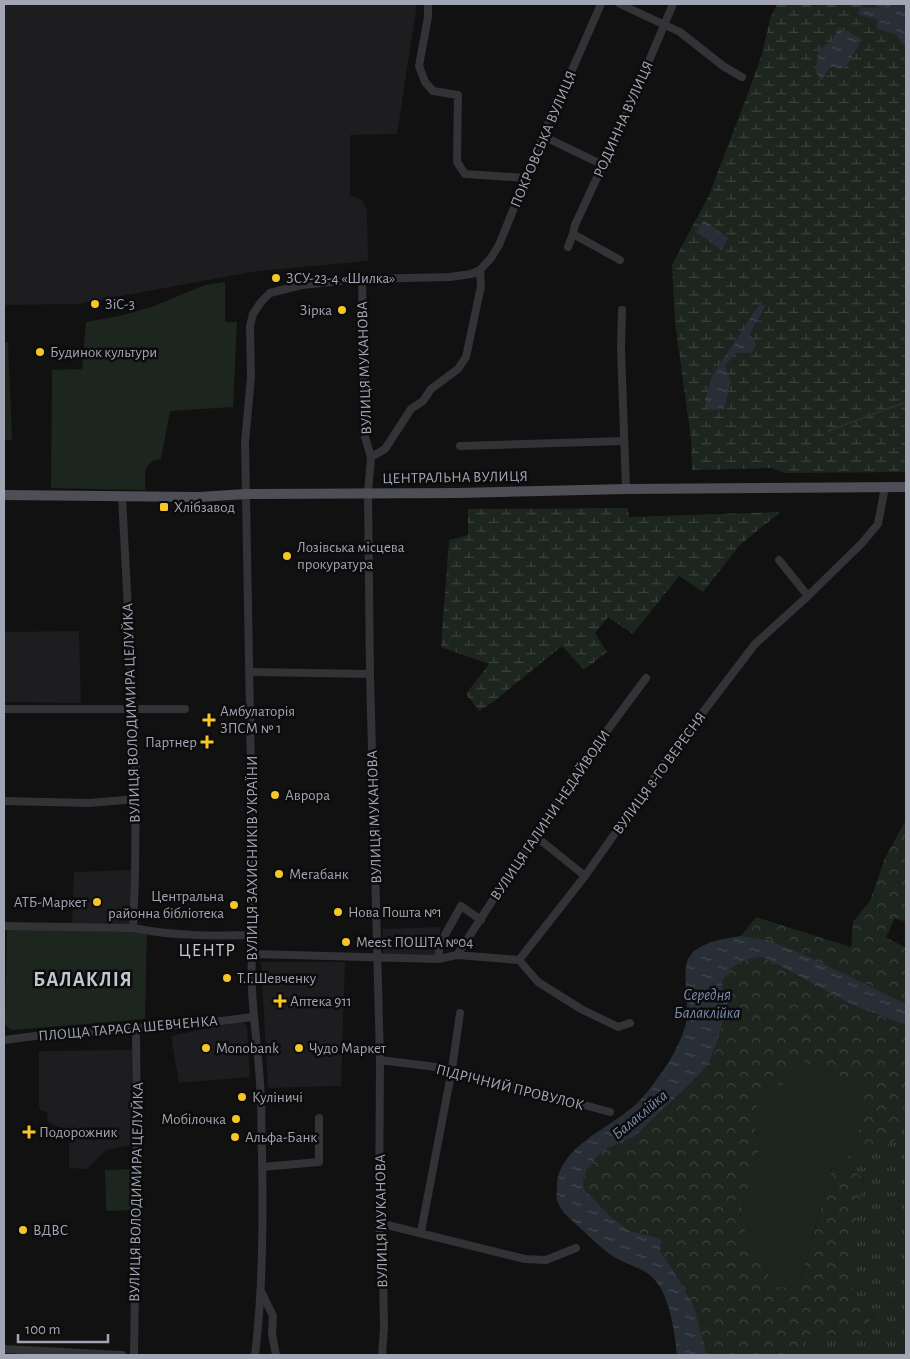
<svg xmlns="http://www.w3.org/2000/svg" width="910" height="1359" viewBox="0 0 910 1359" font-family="'Alegreya Sans',sans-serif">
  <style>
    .built { fill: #1d1d1f }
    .grass { fill: url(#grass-tufts) }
    .forest { fill: url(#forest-crowns) }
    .wetland { fill: url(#wetland-marsh); fill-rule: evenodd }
    .green { fill: #1d251f }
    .water { fill: url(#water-ripples) }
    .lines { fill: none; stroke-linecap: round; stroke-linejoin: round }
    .stream { stroke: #272e36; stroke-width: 2 }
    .minor { stroke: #323237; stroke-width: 8 }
    .major { stroke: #4e4f56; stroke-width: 10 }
    .poi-dot { fill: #f5c626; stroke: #0c0c0d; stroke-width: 2 }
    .labels { text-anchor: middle; stroke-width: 5; stroke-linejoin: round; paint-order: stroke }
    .street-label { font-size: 15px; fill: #a2a5b3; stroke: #0c0c0d }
    .poi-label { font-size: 15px; fill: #a2a5b3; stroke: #0c0c0d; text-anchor: start }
    .water-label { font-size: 16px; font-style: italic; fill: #778fb0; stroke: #0c0c0d }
    .quarter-label { font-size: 18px; letter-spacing: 1px; fill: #c3c5cf; stroke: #0c0c0d }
    .district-label { font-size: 20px; font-weight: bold; letter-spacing: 1px; fill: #c3c5cf; stroke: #0c0c0d }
  </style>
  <defs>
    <pattern id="grass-tufts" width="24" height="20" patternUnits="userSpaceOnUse" patternTransform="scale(1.25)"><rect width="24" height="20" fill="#1d251f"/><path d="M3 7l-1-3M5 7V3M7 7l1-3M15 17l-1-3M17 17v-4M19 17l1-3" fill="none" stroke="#3b423d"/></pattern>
    <pattern id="forest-crowns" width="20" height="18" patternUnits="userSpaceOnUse" patternTransform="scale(1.25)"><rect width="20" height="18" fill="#1d251f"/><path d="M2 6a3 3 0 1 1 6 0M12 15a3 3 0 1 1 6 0" fill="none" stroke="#3b423d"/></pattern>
    <pattern id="wetland-marsh" width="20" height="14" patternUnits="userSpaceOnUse" patternTransform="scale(1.25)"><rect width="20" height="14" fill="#1d251f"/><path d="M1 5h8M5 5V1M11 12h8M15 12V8" fill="none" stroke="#3b423d"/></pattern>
    <pattern id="water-ripples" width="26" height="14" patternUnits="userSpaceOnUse" patternTransform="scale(1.25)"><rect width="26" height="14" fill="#272e36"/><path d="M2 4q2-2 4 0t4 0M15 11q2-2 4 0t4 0" fill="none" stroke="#434951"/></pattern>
  </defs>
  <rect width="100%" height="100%" fill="#111112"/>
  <path class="built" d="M4 4H417L397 134 350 135V195L363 201 367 211 368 261 258 271 77 304 4 305Z
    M79 631 81 703 4 702V632Z
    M131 870 129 922 127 925 72 924 74 872Z
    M441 927 436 955 383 954V929Z
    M261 962H345L341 1086 268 1088Z
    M241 1021 247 1026 250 1077 179 1083 171 1036Z
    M132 1050 131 1145 106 1150 87 1169 69 1168V1132L48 1122 47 1112 41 1111 39 1106V1051Z"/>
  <path class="grass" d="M906 1106V1355H800L805 1334 863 1335 874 1312 859 1305 847 1271 864 1178 844 1166 854 1147 866 1159 898 1111Z"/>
  <path class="forest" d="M906 820V922L895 918 886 937 906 948V1004L768 940 741 936 756 917 851 947 853 922 870 901 885 858Z
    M761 957 784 968 850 1004 906 1025V1106L898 1111 903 1135 866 1159 854 1147 860 1123 800 1060 782 1086 752 1119 761 1144 739 1219 798 1287 832 1169 844 1166 864 1178 847 1271 859 1305 874 1311 863 1335 805 1334 800 1355H705V1348L673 1270 660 1251 658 1238 630 1231 610 1216 584 1189 583 1180 587 1169 596 1158 608 1148 634 1137 694 1080 708 1065 718 1040 728 1003 722 984 723 980 731 969 742 961Z"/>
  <path class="wetland" d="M777 4H883L880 8 858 15 878 20 876 29 896 35 902 44 906 46V472L785 473 771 468 692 470 691 439 675 322 672 265 709 195 747 96 762 54 770 19ZM758 305 766 307 750 334 724 366Z
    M628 508 629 517 780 512 739 546 703 592 679 576 633 634 608 617 595 633 607 652 584 670 562 646 493 702 479 711 466 694 489 664 441 647 449 540 468 535V509Z"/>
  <path class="green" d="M225 282V322H237L233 407 170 411 161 459C141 463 146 473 145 490L51 488 52 370 82 369 86 322 124 315 154 306 205 285Z
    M8 342 12 440H4V343Z
    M7 926 147 930 145 1019 13 1030 9 1029 5 1024Z
    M800 1060 861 1085 860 1123 854 1147 844 1166 832 1169 798 1287H775L739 1219 761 1144 752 1119 767 1083 782 1086Z
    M133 1169 134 1210 106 1211 105 1170Z"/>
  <path class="water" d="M883 4H906V46L902 44 896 35 876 29 878 20 858 15 860 7 880 8Z
    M839 27 862 39 845 69 830 67 821 81 816 72 818 50 831 42Z
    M704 220 728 238 722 250 696 232Z
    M759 304 766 306 750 334 756 345 752 353H736L725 366 731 381 724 409 708 410 705 399 713 374 740 334Z
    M741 936 768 940 809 957 906 1004V1025L850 1004 784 968 761 957 742 961 731 969 723 980 722 985 728 1003 718 1040 708 1065 694 1080 634 1137 608 1148 596 1158 587 1169 583 1180 584 1189 610 1216 630 1231 658 1238 661 1241 660 1251 673 1270 694 1307 705 1348V1355H677C675 1334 670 1297 655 1280 645 1268 629 1266 616 1258 602 1250 593 1239 581 1229 572 1220 561 1213 557 1200 556 1195 557 1190 557 1185 559 1146 611 1128 636 1104 645 1096 653 1084 660 1075 671 1060 685 1035 687 1017 688 1000 684 984 686 967 688 943 722 939 741 936Z"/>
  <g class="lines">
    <path class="stream" d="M828 431 906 402"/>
    <path class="minor" d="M428 4V17L419 66 425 82 433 91 458 95 457 162 465 174 526 178
      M620 4 680 32 723 66 742 77
      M543 136 603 165
      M568 247 573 234
      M620 260 573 234 575 225 627 113 673 4
      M362 279 365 437 371 457 368 493 370 674 380 1060 379 1223 383 1273 384 1328 382 1355
      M622 310 621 349 626 489
      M460 446 623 441
      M371 457 385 449 411 409 423 401 431 389 458 369 466 357 481 286 480 270
      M122 497 136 762 135 875 133 928
      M779 560 808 596
      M250 672 370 674
      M4 709H185
      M4 801 89 803 136 799
      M534 835 585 876
      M4 926 133 928C172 936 214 936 254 935
      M252 954 438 959 457 955 519 960 538 982 581 1009 618 1027 630 1023
      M457 955 575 774 646 678
      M438 959 440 944 461 906 481 920
      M519 960 585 876 668 758 755 644 808 596 862 543 878 524 885 487
      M4 1040 35 1036 205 1023 253 1017
      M380 1060 452 1069 610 1112
      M262 1167 319 1162V1118
      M379 1223 525 1259 546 1260 576 1248
      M421 1232 452 1069 460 1013
      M262 1293 273 1316 272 1334 276 1355
      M4 1349 122 1355
      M134 1355 137 1146 136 1029
      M255 1355C263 1289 263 1221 262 1154 261 1131 262 1106 260 1082 257 1033 247 984 254 935L245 442 251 377 250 326 253 314 261 302 270 293 302 285 362 279 450 277 471 274 480 270 491 258 499 245 543 136 601 4"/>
    <path class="major" d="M4 495 199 497 246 494 458 493 626 489 906 487"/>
  </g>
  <g class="poi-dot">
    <circle cx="276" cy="278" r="5"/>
    <circle cx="95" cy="304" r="5"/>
    <circle cx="342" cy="310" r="5"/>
    <circle cx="40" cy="352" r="5"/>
    <rect x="159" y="502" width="10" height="10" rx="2.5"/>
    <circle cx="287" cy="556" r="5"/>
    <path d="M206.5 712.5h5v5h5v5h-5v5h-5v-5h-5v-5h5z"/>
    <path d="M204.5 734.5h5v5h5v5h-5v5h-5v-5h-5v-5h5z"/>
    <circle cx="275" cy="795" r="5"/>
    <circle cx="279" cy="874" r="5"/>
    <circle cx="97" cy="902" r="5"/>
    <circle cx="234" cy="905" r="5"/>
    <circle cx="338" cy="912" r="5"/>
    <circle cx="346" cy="942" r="5"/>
    <circle cx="227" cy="978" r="5"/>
    <path d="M277.5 993.5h5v5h5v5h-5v5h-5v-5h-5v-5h5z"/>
    <circle cx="206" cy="1048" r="5"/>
    <circle cx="299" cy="1048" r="5"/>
    <circle cx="242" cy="1097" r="5"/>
    <circle cx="236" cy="1119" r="5"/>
    <path d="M26.5 1124.5h5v5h5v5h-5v5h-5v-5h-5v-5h5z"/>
    <circle cx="235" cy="1137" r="5"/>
    <circle cx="23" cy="1230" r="5"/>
  </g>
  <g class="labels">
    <g class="street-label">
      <text transform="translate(623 119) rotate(-66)" y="5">РОДИННА ВУЛИЦЯ</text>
      <text transform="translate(543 139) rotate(-67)" y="5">ПОКРОВСЬКА ВУЛИЦЯ</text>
      <text transform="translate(364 368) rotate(-92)" y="5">ВУЛИЦЯ МУКАНОВА</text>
      <text transform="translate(455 477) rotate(-1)" y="5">ЦЕНТРАЛЬНА ВУЛИЦЯ</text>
      <text transform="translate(131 713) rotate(-92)" y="5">ВУЛИЦЯ ВОЛОДИМИРА ЦЕЛУЙКА</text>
      <text transform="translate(659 773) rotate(-54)" y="5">ВУЛИЦЯ 8-ГО ВЕРЕСНЯ</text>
      <text transform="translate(550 815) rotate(-56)" y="5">ВУЛИЦЯ ГАЛИНИ НЕДАЙВОДИ</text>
      <text transform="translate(374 817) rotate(-92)" y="5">ВУЛИЦЯ МУКАНОВА</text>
      <text transform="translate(252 858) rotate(-90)" y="5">ВУЛИЦЯ ЗАХИСНИКІВ УКРАЇНИ</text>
      <text transform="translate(128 1028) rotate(-5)" y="5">ПЛОЩА ТАРАСА ШЕВЧЕНКА</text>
      <text transform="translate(510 1087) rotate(14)" y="5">ПІДРІЧНИЙ ПРОВУЛОК</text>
      <text transform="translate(136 1192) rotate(-89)" y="5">ВУЛИЦЯ ВОЛОДИМИРА ЦЕЛУЙКА</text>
      <text transform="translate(381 1221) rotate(-91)" y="5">ВУЛИЦЯ МУКАНОВА</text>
    </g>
    <g class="poi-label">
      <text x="286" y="283">ЗСУ-23-4 «Шилка»</text>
      <text x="105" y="309">ЗіС-3</text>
      <text x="332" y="315" text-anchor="end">Зірка</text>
      <text x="50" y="357">Будинок культури</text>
      <text x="174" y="512">Хлібзавод</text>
      <text x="297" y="552">Лозівська місцева<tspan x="297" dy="17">прокуратура</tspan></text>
      <text x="220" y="716">Амбулаторія<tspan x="220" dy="17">ЗПСМ № 1</tspan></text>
      <text x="197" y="747" text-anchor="end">Партнер</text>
      <text x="285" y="800">Аврора</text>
      <text x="289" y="879">Мегабанк</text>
      <text x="224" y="901" text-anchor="end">Центральна<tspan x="224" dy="17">районна бібліотека</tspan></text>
      <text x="87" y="907" text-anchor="end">АТБ-Маркет</text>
      <text x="348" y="917">Нова Пошта №1</text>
      <text x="356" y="947">Meest ПОШТА №04</text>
      <text x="237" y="983">Т.Г.Шевченку</text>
      <text x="290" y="1006">Аптека 911</text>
      <text x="216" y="1053">Monobank</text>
      <text x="309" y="1053">Чудо Маркет</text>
      <text x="252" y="1102">Куліничі</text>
      <text x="226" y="1124" text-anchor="end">Мобілочка</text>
      <text x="39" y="1137">Подорожник</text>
      <text x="245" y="1142">Альфа-Банк</text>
      <text x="33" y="1235">ВДВС</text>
    </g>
    <g class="water-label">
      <text x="707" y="1000">Середня<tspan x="707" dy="18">Балаклійка</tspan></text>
      <text transform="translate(639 1114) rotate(-40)" y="6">Балаклійка</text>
    </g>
    <g class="quarter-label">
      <text x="207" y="956">ЦЕНТР</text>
    </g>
    <g class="district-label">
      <text x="83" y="986">БАЛАКЛІЯ</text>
    </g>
  </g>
  <rect width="910" height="1359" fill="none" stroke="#a2a5b3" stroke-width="10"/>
  <path d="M18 1334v8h90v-8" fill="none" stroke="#a2a5b3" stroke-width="2.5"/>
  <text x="25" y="1334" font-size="15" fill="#a2a5b3" stroke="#0c0c0d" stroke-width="4" paint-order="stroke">100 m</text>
</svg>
